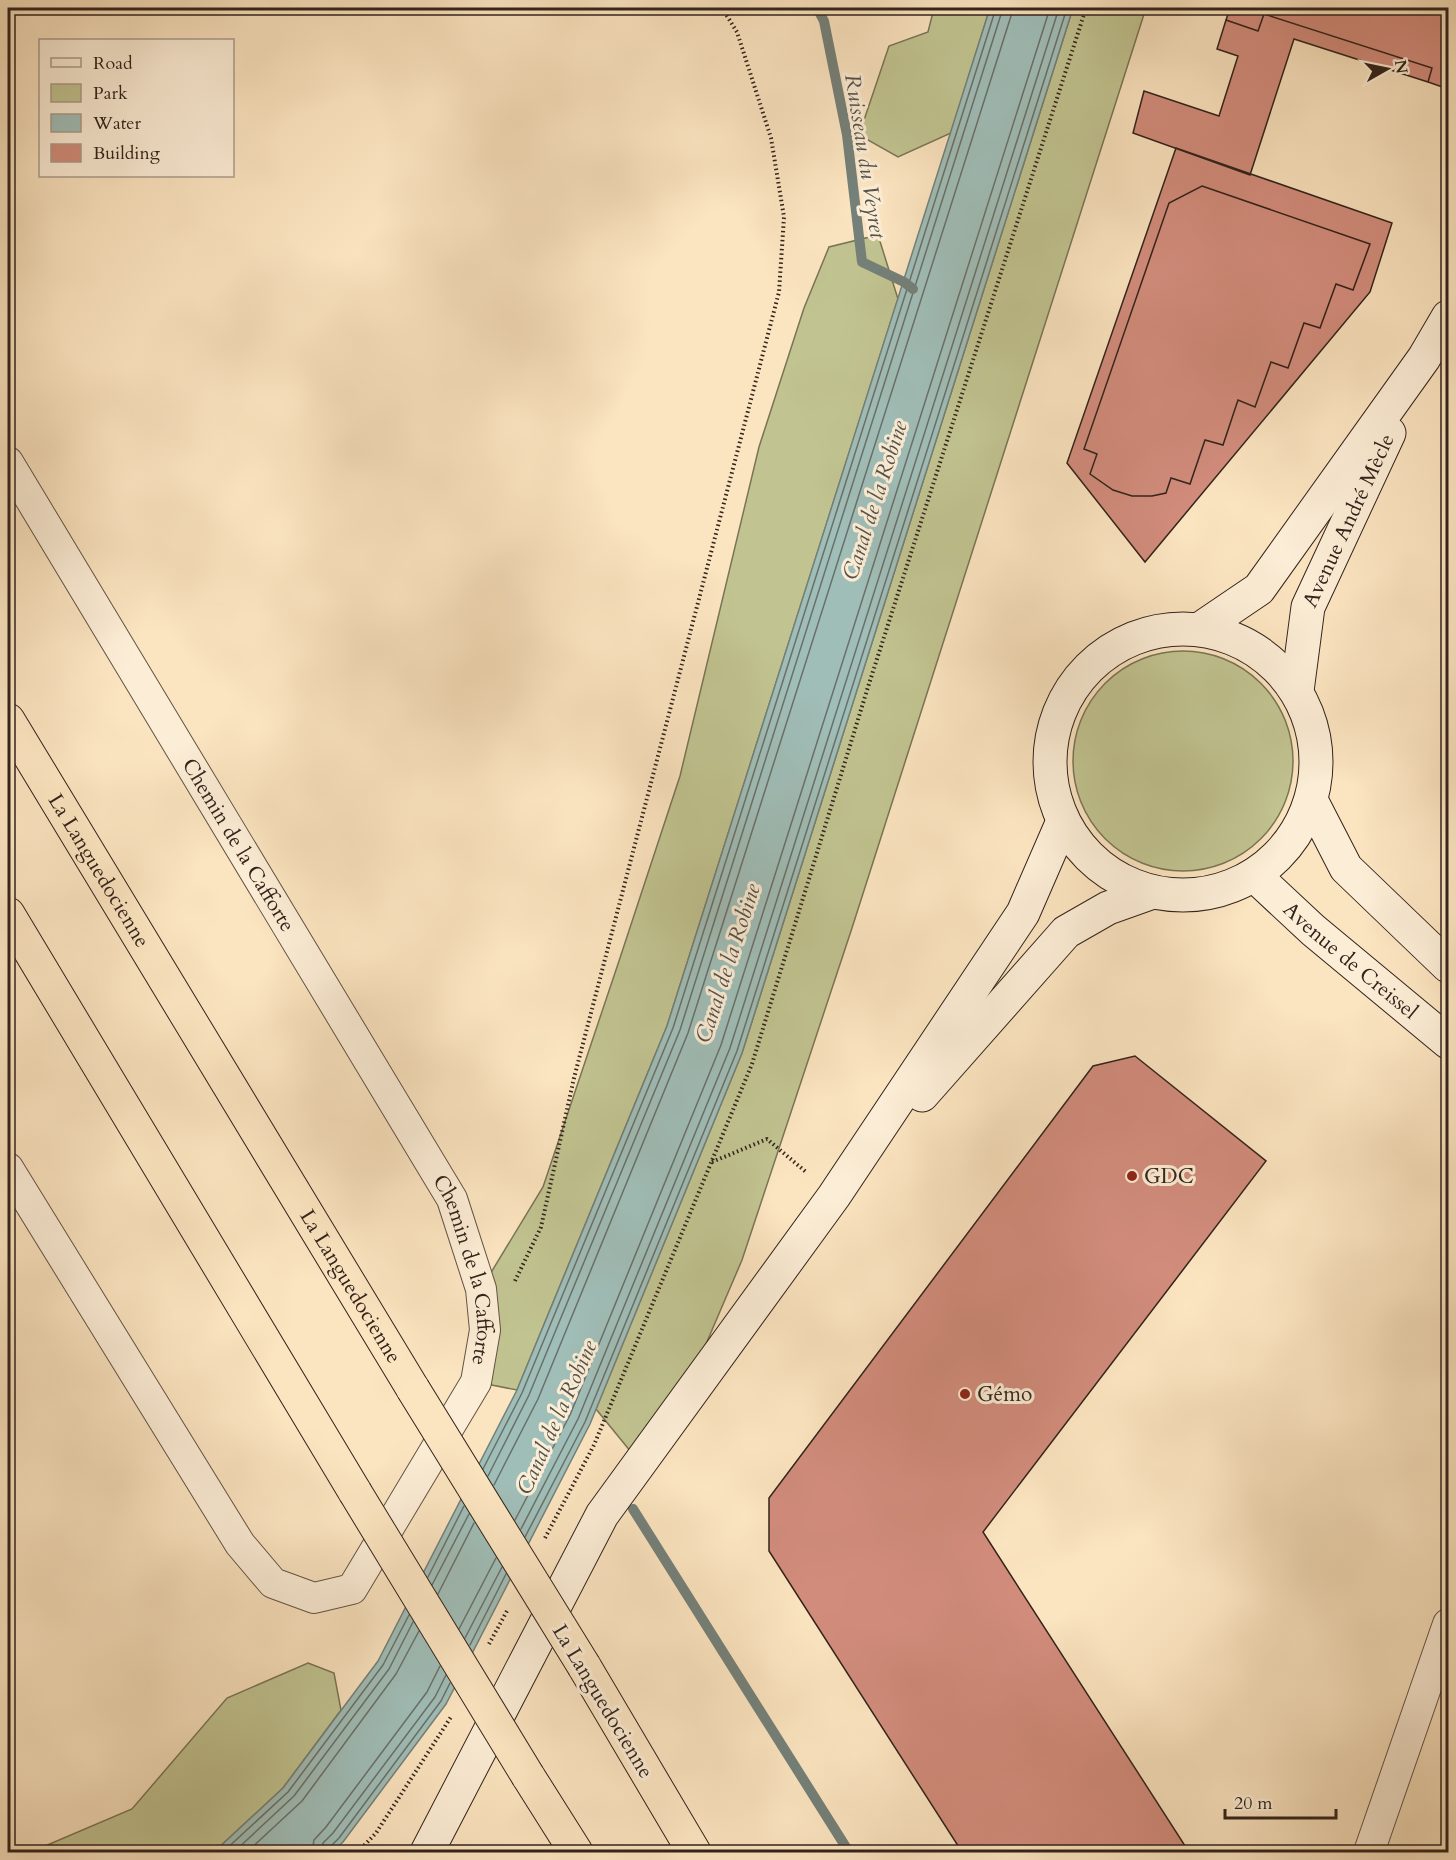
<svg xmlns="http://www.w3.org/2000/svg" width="1456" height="1860" viewBox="0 0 1456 1860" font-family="Cardo,serif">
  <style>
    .green { fill: #c1c491; stroke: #7a7456; stroke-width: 1.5 }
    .water { fill: #a0beb8; stroke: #748079; stroke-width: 1.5 }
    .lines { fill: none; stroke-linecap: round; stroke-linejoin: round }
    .shore { stroke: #69706a; stroke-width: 1.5 }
    .stream { stroke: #748079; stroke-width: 10 }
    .building { fill: #d28c7c; stroke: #32231b; stroke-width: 1.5; fill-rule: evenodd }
    .street-casing { stroke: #645344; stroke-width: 32 }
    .secondary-casing { stroke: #32231b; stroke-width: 35 }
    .highway-casing { stroke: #32231b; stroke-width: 35 }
    .path { stroke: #32231b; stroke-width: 4; stroke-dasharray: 1.5 3; stroke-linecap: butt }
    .street { stroke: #fcedd6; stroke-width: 30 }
    .secondary { stroke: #fcedd6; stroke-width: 33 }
    .highway { stroke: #fbe4c0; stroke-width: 33 }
    .highway-bridge-casing { stroke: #32231b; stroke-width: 35; stroke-linecap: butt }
    .highway-bridge { stroke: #fbe4c0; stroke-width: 33 }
    .poi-dot { fill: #8f2418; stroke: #fcedd6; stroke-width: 2 }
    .labels { text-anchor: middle; stroke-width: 6; stroke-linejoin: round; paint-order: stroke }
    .street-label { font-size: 21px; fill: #32231b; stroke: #fcedd6 }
    .poi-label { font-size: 21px; fill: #32231b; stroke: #fcedd6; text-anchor: start }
    .water-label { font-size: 22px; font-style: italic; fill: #53524a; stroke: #fcedd6 }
  </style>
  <rect width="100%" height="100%" fill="#fbe4c0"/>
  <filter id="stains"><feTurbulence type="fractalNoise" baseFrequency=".00333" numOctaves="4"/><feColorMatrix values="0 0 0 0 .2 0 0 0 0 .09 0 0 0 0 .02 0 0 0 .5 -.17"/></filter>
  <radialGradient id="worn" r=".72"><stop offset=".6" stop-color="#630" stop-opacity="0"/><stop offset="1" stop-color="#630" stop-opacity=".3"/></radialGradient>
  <path class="green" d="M934 8H990L951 133 898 157 859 135 889 46 928 32Z
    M1073 8H1146L852 928 742 1260 676 1414 640 1463 596 1409 742 1053Z
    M878 235 898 299 667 1026 517 1390 476 1382 481 1289 543 1187 619 961 680 776 759 447 804 308 829 247Z
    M1073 761a110 110 0 1 1 220 0a110 110 0 1 1-220 0Z
    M308 1663 334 1673 341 1710 283 1788 214 1852H31L132 1809 227 1698Z"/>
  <path class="water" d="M990 8H1073L742 1053 590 1424 446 1704 343 1842 332 1852H214L283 1788 378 1661 517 1390 667 1026Z"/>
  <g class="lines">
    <path class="shore" d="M483 1469 522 1393 673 1028 996 8
      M488 1476 529 1395 680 1030 1003 8
      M494 1485 538 1399 688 1033 972 139 1011 16 1012 8
      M515 1520 570 1415 721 1045 1050 8
      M521 1529 578 1419 730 1048 1059 8
      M525 1537 585 1422 737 1051 1067 8
      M428 1577 464 1506
      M432 1585 469 1514
      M438 1594 474 1523
      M459 1629 496 1558
      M465 1638 502 1567
      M470 1645 506 1574
      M223 1852 288 1792 383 1665 409 1615
      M234 1852 294 1796 389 1669 413 1622
      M247 1852 302 1801 396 1674 419 1631
      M312 1852 314 1840 326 1827 427 1692 440 1666
      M321 1852 323 1843 333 1833 435 1697 446 1675
      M328 1852 330 1847 339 1838 441 1701 450 1683"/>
    <path class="stream" d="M817 8 824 21 847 135 862 262 904 282 913 289
      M633 1509 849 1852"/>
  </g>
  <path class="building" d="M1230 8H1448V89L1428 82 1432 68 1264 14 1258 31 1226 20Z
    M1264 14 1432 68 1428 82 1294 39 1250 175 1133 133 1144 91 1219 116 1238 56 1217 49 1226 20 1258 31Z
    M1176 148 1392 223 1370 292 1145 562 1067 463ZM1202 186 1370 244 1353 290 1336 284 1320 328 1304 323 1288 368 1271 362 1255 407 1238 400 1223 445 1205 440 1190 484 1171 478 1166 493 1152 496H1132L1113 490 1090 474 1097 454 1084 449 1169 203Z
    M1202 186 1370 244 1353 290 1336 284 1320 328 1304 323 1288 368 1271 362 1255 407 1238 400 1223 445 1205 440 1190 484 1171 478 1166 493 1152 496H1132L1113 490 1090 474 1097 454 1084 449 1169 203Z
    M1135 1056 1266 1161 983 1532 1189 1852H962L769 1551V1498L1093 1066Z"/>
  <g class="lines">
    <g class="street-casing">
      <g id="street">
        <path id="s1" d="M8 462 452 1199 481 1289 485 1330 476 1382 352 1589 314 1598 273 1583 240 1544 8 1168"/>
        <path d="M1369 1852 1448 1624"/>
      </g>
    </g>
    <g class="secondary-casing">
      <g id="secondary">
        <path d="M1200 629 1259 589 1424 358 1448 317"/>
        <circle cx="1183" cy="762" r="133"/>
        <path id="s2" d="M1297 691 1308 607 1389 433"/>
        <path d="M1311 800 1346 868 1448 966"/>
        <path id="s3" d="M1254 875 1313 930 1448 1042"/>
        <path d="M922 1095 1066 932 1108 908 1153 892"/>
        <path d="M427 1852 602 1515 834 1196 1023 913 1063 821"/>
      </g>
    </g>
    <g class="highway-casing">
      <g id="highway">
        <path id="s4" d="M8 720 413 1389"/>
        <path d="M8 914 355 1492"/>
        <path d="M584 1666 694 1852"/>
        <path d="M528 1776 576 1852"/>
      </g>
    </g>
    <path class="path" d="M712 1162 767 1139 806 1172
      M515 1281 541 1227 574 1078 779 292 784 217 771 138 737 32 722 8
      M545 1538 594 1445 752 1064 868 687 1086 8
      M489 1644 507 1611
      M358 1852 376 1833 451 1717"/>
    <use href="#street" class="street"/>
    <use href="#secondary" class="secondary"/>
    <use href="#highway" class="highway"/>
    <g class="highway-bridge-casing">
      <path id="highway-bridge" d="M413 1389 584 1666
        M355 1492 528 1776"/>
    </g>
    <use href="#highway-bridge" class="highway-bridge"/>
  </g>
  <g class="poi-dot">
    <circle cx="1132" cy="1176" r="6"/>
    <circle cx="965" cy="1394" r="6"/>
  </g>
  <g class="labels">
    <g class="street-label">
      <text dy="7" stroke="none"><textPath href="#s2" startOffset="180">Avenue André Mècle</textPath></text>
      <text dy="7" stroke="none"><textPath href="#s1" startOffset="447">Chemin de la Cafforte</textPath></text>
      <text dy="7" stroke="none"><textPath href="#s4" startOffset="176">La Languedocienne</textPath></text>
      <text dy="7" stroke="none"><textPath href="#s3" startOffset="129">Avenue de Creissel</textPath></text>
      <text dy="7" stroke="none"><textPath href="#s1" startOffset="933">Chemin de la Cafforte</textPath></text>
      <text dy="7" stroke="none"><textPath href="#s4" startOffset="662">La Languedocienne</textPath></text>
      <text transform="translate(603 1701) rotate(59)" y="7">La Languedocienne</text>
    </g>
    <g class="poi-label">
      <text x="1144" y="1183">GDC</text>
      <text x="977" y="1401">Gémo</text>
    </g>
    <g class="water-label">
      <text transform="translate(866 156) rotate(81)" y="8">Ruisseau du Veyret</text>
      <text transform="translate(874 500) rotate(-72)" y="8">Canal de la Robine</text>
      <text transform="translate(727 963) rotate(-72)" y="8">Canal de la Robine</text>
      <text transform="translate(556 1417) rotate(-66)" y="8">Canal de la Robine</text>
    </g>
  </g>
  <rect width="1456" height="1860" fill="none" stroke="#fbe4c0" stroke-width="30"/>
  <rect x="9" y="9" width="1438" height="1842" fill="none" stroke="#32231b" stroke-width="3"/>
  <rect x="15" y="15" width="1426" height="1830" fill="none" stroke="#32231b" stroke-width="1.5"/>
  <rect x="39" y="39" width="195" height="138" fill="#fcedd6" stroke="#ab9c8b" stroke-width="1.5"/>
  <rect x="51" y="58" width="30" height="9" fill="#fcedd6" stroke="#ab9c8b" stroke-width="1.5"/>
  <text x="93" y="69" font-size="18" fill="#32231b">Road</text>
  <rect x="51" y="84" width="30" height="18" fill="#c1c491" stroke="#ab9c8b" stroke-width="1.5"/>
  <text x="93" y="99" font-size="18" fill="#32231b">Park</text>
  <rect x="51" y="114" width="30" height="18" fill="#a0beb8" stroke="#ab9c8b" stroke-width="1.5"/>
  <text x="93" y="129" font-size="18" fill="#32231b">Water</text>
  <rect x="51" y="144" width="30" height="18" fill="#d28c7c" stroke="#ab9c8b" stroke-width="1.5"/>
  <text x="93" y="159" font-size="18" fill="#32231b">Building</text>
  <g transform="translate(1387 69) rotate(81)" stroke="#fcedd6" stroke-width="4.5" paint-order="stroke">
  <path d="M0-4.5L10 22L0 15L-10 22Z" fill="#32231b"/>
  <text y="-9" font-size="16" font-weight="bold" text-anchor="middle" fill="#32231b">N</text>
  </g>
  <path d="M1225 1809v9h111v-9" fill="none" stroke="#32231b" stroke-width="3"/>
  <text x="1234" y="1809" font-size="18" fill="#32231b" stroke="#fcedd6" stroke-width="4.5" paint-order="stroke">20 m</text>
  <rect width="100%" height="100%" filter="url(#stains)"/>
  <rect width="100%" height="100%" fill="url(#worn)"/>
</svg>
